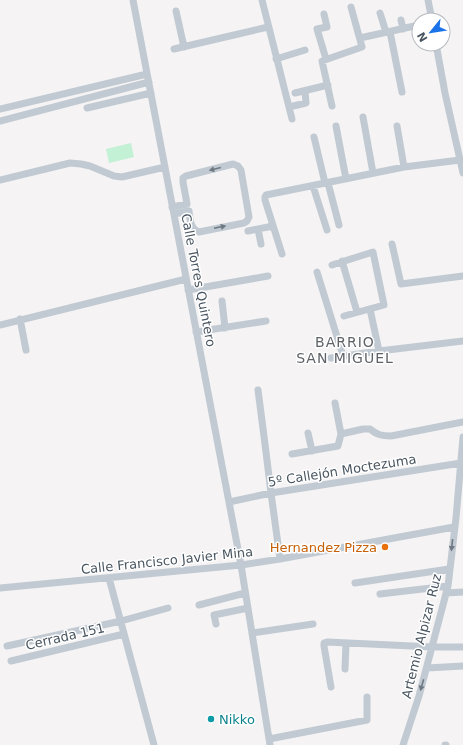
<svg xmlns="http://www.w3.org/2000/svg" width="463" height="745" viewBox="0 0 463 745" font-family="'DejaVu Sans',sans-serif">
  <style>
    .green { fill: #c3f1d5 }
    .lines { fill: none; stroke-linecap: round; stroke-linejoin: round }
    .minor { stroke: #c1cad2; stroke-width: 7 }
    .oneway { fill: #6e7983 }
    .food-dot { fill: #e8710a; stroke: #fff; stroke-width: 1.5 }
    .culture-dot { fill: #0f9aa8; stroke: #fff; stroke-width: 1.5 }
    .labels { text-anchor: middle; stroke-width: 3; stroke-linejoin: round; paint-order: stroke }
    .street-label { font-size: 13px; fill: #4a5661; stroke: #fff }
    .food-label { font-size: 13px; fill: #c56008; stroke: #fff; text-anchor: end }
    .culture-label { font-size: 13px; fill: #0d838f; stroke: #fff; text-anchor: start }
    .neighbourhood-label { font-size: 14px; letter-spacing: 1px; fill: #5f6368; stroke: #fff }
  </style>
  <rect width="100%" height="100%" fill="#f5f3f3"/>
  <path class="green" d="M131 143 134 157 109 163 106 149Z"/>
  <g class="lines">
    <path class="minor" d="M133 0 241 565 270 745
      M262 0 292 119
      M428 0 432 20
      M176 11 184 47
      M380 13 386 32
      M324 14 327 27 317 29 326 59
      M401 20 403 29
      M390 32 402 92
      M360 38 419 25
      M436 44 445 93 463 173
      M174 49 268 27
      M276 59 305 50
      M295 93 328 85
      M332 106 322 61 362 47 351 7
      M289 107 306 103 305 91
      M87 108 151 93
      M0 109 147 74
      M363 117 373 173
      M0 121 149 82
      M336 126 346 179
      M397 126 404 167
      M314 137 325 183
      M0 180 70 163 81 164 90 166 114 176 122 177 165 167
      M328 183 339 225
      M313 186 327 230
      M172 207 187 204 183 182V178L186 176 233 164 238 166 241 170 249 217 247 221 244 223 199 232C190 229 190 219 189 211L174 214
      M258 229 261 244
      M248 231 273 226
      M392 244 401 284 463 276
      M282 254 265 200V197L266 195 404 167 460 160
      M342 261 357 312
      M332 265 373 252 384 305 344 316
      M317 272 343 356
      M188 290 268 276
      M222 301 225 328
      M370 309 379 351
      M20 319 26 350
      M0 325 186 279
      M196 332 266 321
      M331 358 379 351 463 341
      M258 390 265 444 271 493 280 559
      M308 433 312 451
      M341 434 363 429H370C377 435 382 436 391 436L463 422
      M292 454 338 446 341 434 335 403
      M229 502 271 493 461 463
      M109 578 154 745
      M355 583 449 569
      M0 588 241 565 280 559 454 527
      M446 593 463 592
      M380 594 448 586
      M199 605 245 593
      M216 624 214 615 248 608
      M252 633 313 624
      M7 646 121 621 168 608
      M11 661 124 634
      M427 668 463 666
      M345 669 346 643
      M331 687 324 646V643L327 642 433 647H463
      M269 739 367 720V697
      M403 745 419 696 448 586 456 518 463 437
      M445 745H446"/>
  </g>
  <defs><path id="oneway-solid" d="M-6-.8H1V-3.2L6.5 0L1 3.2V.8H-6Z"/></defs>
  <g class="oneway">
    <use href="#oneway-solid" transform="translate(215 169) rotate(166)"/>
    <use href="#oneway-solid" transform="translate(220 227) rotate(-12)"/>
    <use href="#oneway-solid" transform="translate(452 545) rotate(96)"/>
    <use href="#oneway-solid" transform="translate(422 685) rotate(106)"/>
  </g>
  <circle class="food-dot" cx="385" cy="547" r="4"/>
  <circle class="culture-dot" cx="211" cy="719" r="4"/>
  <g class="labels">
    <g class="street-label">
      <text transform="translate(199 280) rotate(79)" y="5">Calle Torres Quintero</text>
      <text transform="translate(342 470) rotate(-9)" y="5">5º Callejón Moctezuma</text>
      <text transform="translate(167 560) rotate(-6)" y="5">Calle Francisco Javier Mina</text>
      <text transform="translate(65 636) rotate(-13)" y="5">Cerrada 151</text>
      <text transform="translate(421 636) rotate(-76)" y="5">Artemio Alpizar Ruz</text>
    </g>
    <g class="food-label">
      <text x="377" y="552">Hernandez Pizza</text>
    </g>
    <g class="culture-label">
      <text x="219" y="724">Nikko</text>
    </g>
    <g class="neighbourhood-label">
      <text x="345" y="347">BARRIO<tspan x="345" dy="16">SAN MIGUEL</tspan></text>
    </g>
  </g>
  <g transform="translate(431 32) rotate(240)"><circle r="19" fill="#ffffff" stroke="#b7bbc0"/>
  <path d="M0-3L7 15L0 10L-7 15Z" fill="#1a73e8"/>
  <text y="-6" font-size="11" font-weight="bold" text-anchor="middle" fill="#4a5661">N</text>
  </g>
</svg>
